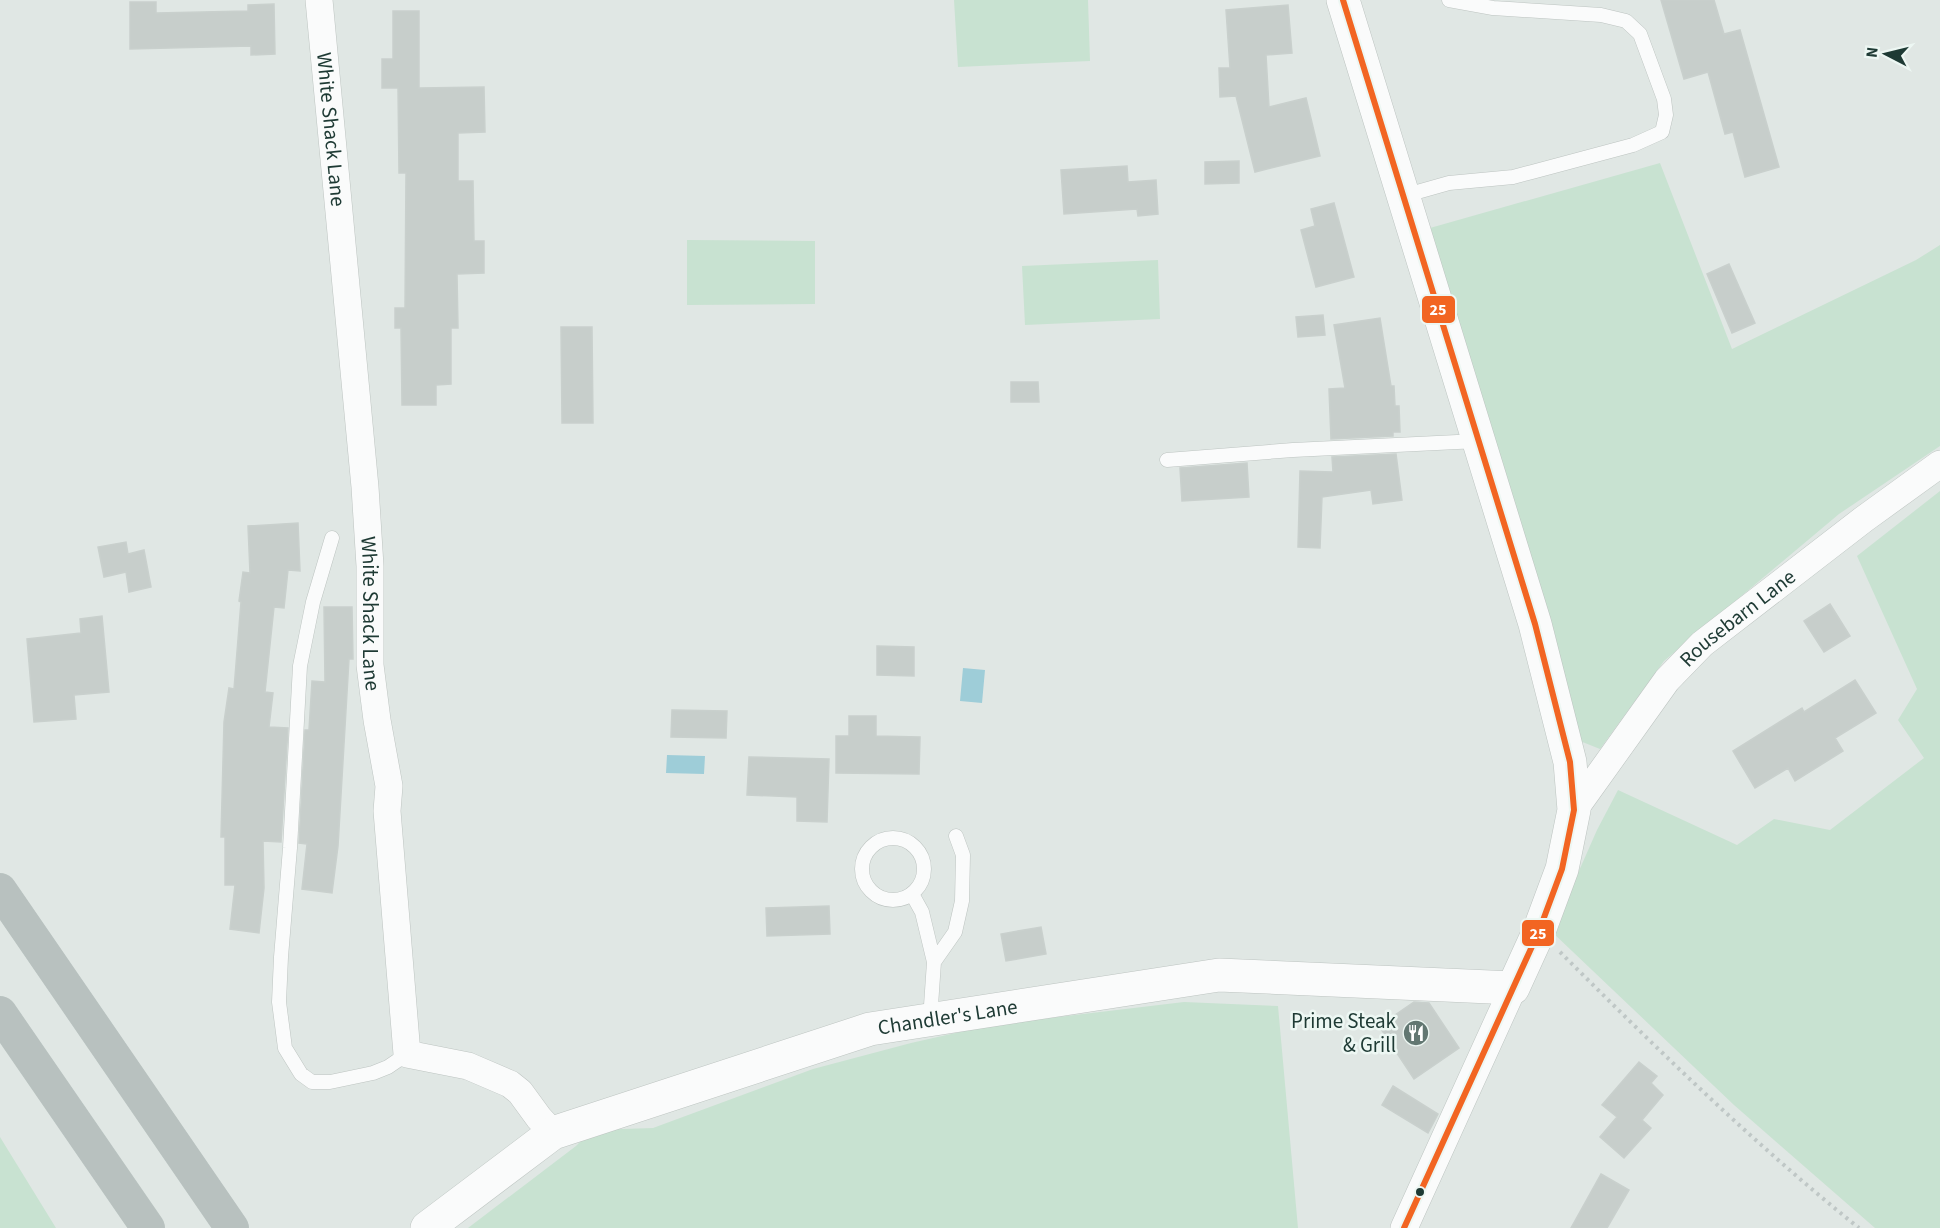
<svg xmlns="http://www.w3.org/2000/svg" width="1940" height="1228" viewBox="0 0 1940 1228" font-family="'Source Sans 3',sans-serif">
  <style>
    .green { fill: #c8e2d1 }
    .water { fill: #9ecdd8 }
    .building { fill: #c7cecb; stroke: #c9d0cd; stroke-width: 1.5 }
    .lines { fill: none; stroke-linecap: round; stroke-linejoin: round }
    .service-casing { stroke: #bdc4c1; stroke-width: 15 }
    .minor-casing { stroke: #bdc4c1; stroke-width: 28 }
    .tertiary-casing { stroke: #bdc4c1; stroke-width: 34 }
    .motorway-casing { stroke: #bac4c1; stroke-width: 34 }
    .path { stroke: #bfc7c6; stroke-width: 4; stroke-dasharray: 3 4.5; stroke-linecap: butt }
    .service { stroke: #fafbfb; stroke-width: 14 }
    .minor { stroke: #fafbfb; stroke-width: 27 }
    .tertiary { stroke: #fafbfb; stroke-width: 33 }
    .motorway { stroke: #b8c1bf; stroke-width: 33 }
    .bus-1-casing { stroke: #edf7f3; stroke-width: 10 }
    .bus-1 { stroke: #f26522; stroke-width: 6 }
    .bus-dot { fill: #1e3a34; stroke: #edf7f3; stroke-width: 2 }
    .labels { text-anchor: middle; stroke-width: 5; stroke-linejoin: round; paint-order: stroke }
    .street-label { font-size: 21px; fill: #1e3a34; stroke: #edf7f3 }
    .poi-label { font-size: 21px; fill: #1e3a34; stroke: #edf7f3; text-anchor: end }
    .line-badge { stroke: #edf7f3; stroke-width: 2 }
    .badge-label { font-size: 16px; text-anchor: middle; font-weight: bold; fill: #fff }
  </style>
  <rect width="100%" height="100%" fill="#e0e7e4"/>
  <path class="green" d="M954 0H1088L1090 61 958 67Z
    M1660 163 1732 349 1916 260 1940 245V446L1839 514 1664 661 1600 749 1575 739 1430 228Z
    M687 240 815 241V304L687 305Z
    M1158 260 1160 319 1025 325 1022 266Z
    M1940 491V1228H1875L1734 1105 1552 932 1597 830 1618 790 1737 845 1774 819 1830 830 1924 758 1898 720 1917 689 1857 556Z
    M1184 1002 1278 1006 1298 1228H468L576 1146 592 1130 653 1128 813 1069 911 1043 991 1025Z
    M0 1137 56 1228H0Z"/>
  <path class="water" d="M963 668 985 670 982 703 960 701Z
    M667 755 705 756 704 774 666 773Z"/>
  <path class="building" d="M1661 0H1714L1724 34 1740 30 1779 167 1745 177 1733 132 1725 134 1708 72 1684 79Z
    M130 2H156V13L248 11V5L274 4 275 54 251 55V46L130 49Z
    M1288 5 1292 53 1266 55 1269 107 1306 98 1320 156 1255 172 1236 96 1220 97 1219 68H1230L1226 10Z
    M393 11H419V88L484 87 485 132 458 133V181H473L474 241H484V273L457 274 458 328H451V384L436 385V405H402L401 328H395V308H405L406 173H399L398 88H382V59H393Z
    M1239 161V183L1205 184V162Z
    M1127 166 1128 182 1156 180 1158 214 1138 216 1137 209 1064 214 1061 170Z
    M1334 203 1354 277 1316 287 1301 230 1315 226 1311 209Z
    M1729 264 1755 323 1732 333 1707 274Z
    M1323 315 1325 335 1298 337 1296 317Z
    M1380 318 1391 386H1394L1395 406H1399L1400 432H1393V436L1331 439 1329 389 1345 388 1334 325Z
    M561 327H592L593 423H562Z
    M1011 382H1038L1039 402H1011Z
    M1396 454 1402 500 1373 504 1371 490 1322 497 1320 548 1298 547 1300 471 1333 472 1332 457Z
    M1247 463 1249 497 1182 501 1180 468Z
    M298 523 300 571 288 570 284 608 274 607 265 692 273 693 269 727 288 728 281 842 263 841 264 888 259 933 230 929 235 885H225V837H221L224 722 229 688 234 689 241 602 239 601 243 572 250 573 248 526Z
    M126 542 128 554 144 550 151 587 129 592 126 572 104 577 98 547Z
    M1830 604 1850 636 1824 652 1804 621Z
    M324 607H352L353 659H349L338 846 332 893 302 889 307 844 299 843 305 730H309L312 681 325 682Z
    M102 616 109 692 74 695 76 719 34 722 27 639 81 633 80 619Z
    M877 646 914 647V676L877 675Z
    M1855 680 1876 713 1835 738 1843 751 1795 781 1788 768 1755 788 1733 751 1802 708 1804 712Z
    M672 710 727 711 726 738 671 737Z
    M849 716H876V736L920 737 919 774 836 773V736H849Z
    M749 757 829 759 827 822 797 821V797L747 795Z
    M829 906 830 934 767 936 766 908Z
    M1041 927 1046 954 1006 961 1001 934Z
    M1414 1002 1429 1003 1459 1048 1414 1079 1379 1026Z
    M1639 1062 1657 1076 1651 1083 1663 1095 1642 1120 1651 1128 1624 1158 1600 1137 1617 1117 1602 1105Z
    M1393 1086 1438 1114 1428 1133 1382 1105Z
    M1601 1174 1629 1190 1607 1228H1571Z"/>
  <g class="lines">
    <g class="service-casing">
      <path id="service" d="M1403 196 1449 183 1513 177 1532 172 1633 145 1662 132 1666 115 1664 99 1640 34 1626 21 1601 15 1493 8 1449 0
        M1167 460 1293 450 1478 441
        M332 538 313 602 300 666 290 848 281 957 279 1002 285 1048 301 1074 312 1082H330L373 1073 388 1067 407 1054
        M862 869a31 31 0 1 1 62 0a31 31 0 1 1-62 0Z
        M912 894 922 912 934 962
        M930 1020 934 962 955 932 962 901 963 855 956 836"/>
    </g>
    <g class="minor-casing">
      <g id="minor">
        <path id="s1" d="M319 0 365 487 370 566V665L377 720 389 786 387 811 407 1054 468 1066 510 1084 520 1092 539 1118 553 1133"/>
        <path id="s2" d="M1574 810 1667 680 1702 644 1864 519 1940 464"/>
        <path d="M1404 1228 1513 988"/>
      </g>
    </g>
    <g class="tertiary-casing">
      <g id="tertiary">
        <path id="s3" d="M427 1228 553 1133 870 1029 1219 975 1513 988 1539 931 1562 869 1574 810 1570 762 1535 624 1343 0"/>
      </g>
    </g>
    <g class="motorway-casing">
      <path id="motorway" d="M0 890 232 1228
        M0 1013 148 1228"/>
    </g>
    <path class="path" d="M1560 952C1656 1048 1753 1143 1859 1228"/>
    <use href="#service" class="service"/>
    <use href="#minor" class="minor"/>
    <use href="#tertiary" class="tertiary"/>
    <use href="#motorway" class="motorway"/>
    <g class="bus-1-casing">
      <path id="bus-1" d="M1343 0 1535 624 1570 762 1574 810 1562 869 1539 931 1404 1228"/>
    </g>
    <use href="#bus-1" class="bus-1"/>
  </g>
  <defs>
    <g id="restaurant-disc" transform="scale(1.35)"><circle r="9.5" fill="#627772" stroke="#edf7f3"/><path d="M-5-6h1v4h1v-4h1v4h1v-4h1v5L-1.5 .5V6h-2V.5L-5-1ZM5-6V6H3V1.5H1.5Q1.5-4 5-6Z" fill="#fff"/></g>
  </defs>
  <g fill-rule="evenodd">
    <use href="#restaurant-disc" x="1416" y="1033"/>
  </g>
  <circle class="bus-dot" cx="1420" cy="1192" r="5"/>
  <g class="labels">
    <g class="street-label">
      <text dy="7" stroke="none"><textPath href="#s1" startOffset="130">White Shack Lane</textPath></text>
      <text dy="7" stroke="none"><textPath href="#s1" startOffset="616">White Shack Lane</textPath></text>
      <text dy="7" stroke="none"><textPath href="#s2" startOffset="254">Rousebarn Lane</textPath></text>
      <text dy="7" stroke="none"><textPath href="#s3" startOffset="570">Chandler's Lane</textPath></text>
    </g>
    <g class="poi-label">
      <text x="1396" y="1028">Prime Steak<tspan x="1396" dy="24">&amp; Grill</tspan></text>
    </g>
  </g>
  <g class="line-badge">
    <rect x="1421" y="295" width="35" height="29" rx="6" fill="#f26522"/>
    <rect x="1521" y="919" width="34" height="28" rx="6" fill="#f26522"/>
  </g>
  <g class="badge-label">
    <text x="1438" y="315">25</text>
    <text x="1538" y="939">25</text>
  </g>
  <g transform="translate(1886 54) rotate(277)" stroke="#edf7f3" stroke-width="4.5" paint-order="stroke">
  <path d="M0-4.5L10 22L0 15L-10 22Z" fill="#1e3a34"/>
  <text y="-9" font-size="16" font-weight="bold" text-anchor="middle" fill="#1e3a34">N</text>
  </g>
</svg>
